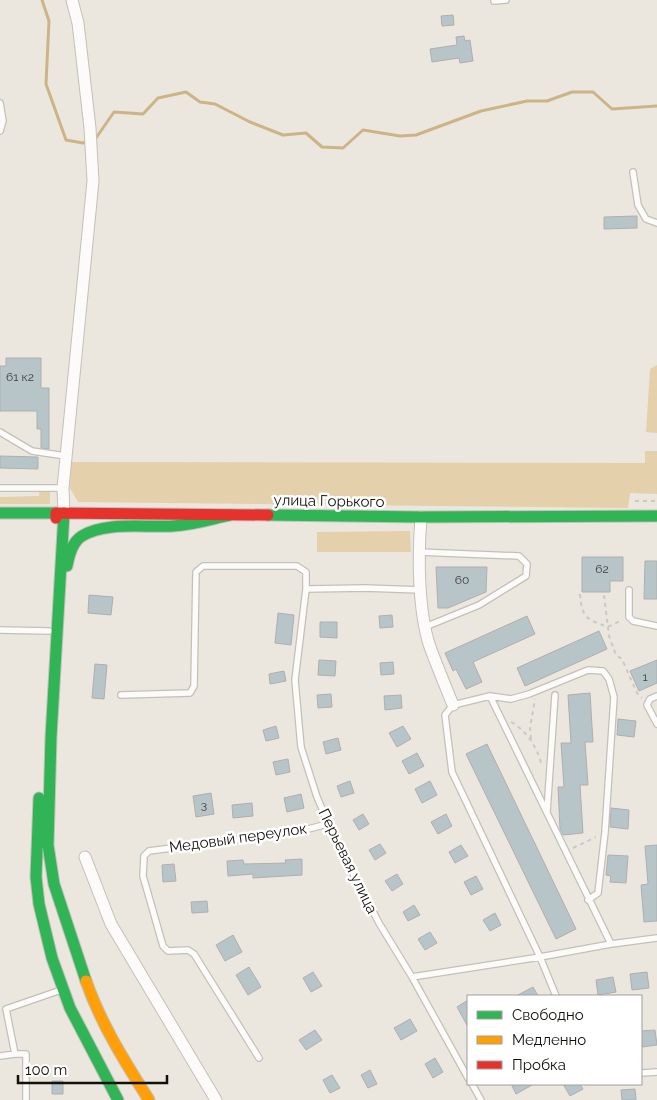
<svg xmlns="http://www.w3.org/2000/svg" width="657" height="1100" viewBox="0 0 657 1100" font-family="Raleway,sans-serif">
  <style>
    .green { fill: #e5d0ac }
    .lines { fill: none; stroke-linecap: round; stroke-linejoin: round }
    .stream { stroke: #cdb486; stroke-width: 3 }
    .building { fill: #b8c5c8; stroke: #aeafae }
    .lane-casing { stroke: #c3c0b9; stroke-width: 8 }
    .street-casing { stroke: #c3c0b9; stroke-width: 13 }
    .fast-casing { stroke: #c3c0b9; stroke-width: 13 }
    .slow-casing { stroke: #c3c0b9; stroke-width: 13 }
    .jam-casing { stroke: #c3c0b9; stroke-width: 13 }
    .path { stroke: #cac9c6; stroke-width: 2; stroke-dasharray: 4 4; stroke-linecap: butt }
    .lane { stroke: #fcfbfa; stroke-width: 5.5 }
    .street { stroke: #fcfbfa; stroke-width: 11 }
    .fast { stroke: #30b455; stroke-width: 11 }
    .slow { stroke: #ff9f0a; stroke-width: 11 }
    .jam { stroke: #e5322d; stroke-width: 11 }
    .labels { text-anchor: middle; stroke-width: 5; stroke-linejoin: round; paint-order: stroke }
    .number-label { font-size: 12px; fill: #3c3d3a }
    .street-label { font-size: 15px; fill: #13100b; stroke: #fff }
  </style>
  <rect width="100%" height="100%" fill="#ebe7df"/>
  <path class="green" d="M657 365V433L646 432 650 369Z
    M645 451H657V494L630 493 628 508 78 502 70 488 71 462 645 463Z
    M40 484 50 492V504H0V497L39 496Z
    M410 531 411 552H317V532Z"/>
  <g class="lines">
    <path class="stream" d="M42 0 49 21 46 84 66 140 83 143 96 138 114 112 143 114 158 98 186 92 200 102 215 104 250 122 283 135 306 133 322 147 343 148 363 130 400 136 416 135 481 111 527 101H547L572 92H593L612 109 657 106"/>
  </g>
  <path class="building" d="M453 15 454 25 442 26 441 16Z
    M464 36 465 41 470 40 473 61 460 63 459 58 432 62 430 49 457 45 456 37Z
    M637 216V228L604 229V217Z
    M6 358H41V388H49V449L41 448V429H37V411H0V366H6Z
    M0 456 38 457V469L0 468Z
    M582 557H623V581H610V592H582Z
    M645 561H657V599H644Z
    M436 567H487L486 592 448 608H438Z
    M89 595 113 597 111 615 88 613Z
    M278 613 294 615 291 645 275 643Z
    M392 615 393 627 380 628 379 616Z
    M527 616 535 634 473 662 482 682 466 689 456 669 453 671 445 653Z
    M320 622H337V638L320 637Z
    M599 631 607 649 525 686 517 668Z
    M319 660 336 661 335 676 318 675Z
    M657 660V683L639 691 630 671Z
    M393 662 394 674 381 675 380 663Z
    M95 664 107 665 104 699 92 698Z
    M284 671 286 681 270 684 269 674Z
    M590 693 593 742H585L588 785H580L583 833 563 835 560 829 558 787H564L561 743H571L568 695Z
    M331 694 332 707 318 708 317 695Z
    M401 695 402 708 385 710 384 696Z
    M618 719 636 721 634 737 617 735Z
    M276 726 279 738 266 741 263 730Z
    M403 726 411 739 397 747 389 733Z
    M338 738 341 750 326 754 323 742Z
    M487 744 576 929 556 939 466 754Z
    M417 753 424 766 409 774 402 761Z
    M288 759 290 772 276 775 273 762Z
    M350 781 354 793 341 797 337 786Z
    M430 781 437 795 422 803 415 789Z
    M211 793 214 814 196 817 193 796Z
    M301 794 304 808 287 812 284 798Z
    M252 803 253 816 233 818 232 805Z
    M611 808 629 810 628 829 610 827Z
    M363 814 369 824 359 830 353 820Z
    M446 814 452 826 438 834 431 822Z
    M380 844 386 853 375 860 369 850Z
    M461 845 468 856 455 863 449 852Z
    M657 845V921L644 922 641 885 648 884 645 846Z
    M608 855 628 856 626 883 610 882 611 876 606 875Z
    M302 859V875L253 878V874L228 876 227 861 243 860 244 864 286 863 285 860Z
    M174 864 176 881 163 882 162 865Z
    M397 874 403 884 392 891 385 881Z
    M476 876 483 889 471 895 464 882Z
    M207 901 208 912 192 913 191 902Z
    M414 905 420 915 408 921 403 912Z
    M495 913 501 925 490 931 483 920Z
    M430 932 437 943 425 950 418 939Z
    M233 935 242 952 225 961 216 945Z
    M249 967 261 987 248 995 236 975Z
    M313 972 322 986 311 992 303 978Z
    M647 972 649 988 632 990 630 974Z
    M613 977 616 992 598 995 596 980Z
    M533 987 538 996H516Z
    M468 1000V1027L457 1007Z
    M410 1019 417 1031 401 1040 394 1028Z
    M315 1030 322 1040 306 1050 299 1040Z
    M655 1030 657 1045 642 1047 641 1031Z
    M435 1058 443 1072 433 1078 425 1064Z
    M370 1070 377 1084 368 1088 361 1075Z
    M332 1075 340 1088 330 1093 323 1080Z
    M52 1081H63V1094H52Z
    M516 1084H534L516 1094 512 1086Z
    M563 1084H580L583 1089 570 1096Z
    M635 1089 636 1100H622L621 1090Z"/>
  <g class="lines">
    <g class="lane-casing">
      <path id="lane" d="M494 1 506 0
        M0 103 3 121 0 131
        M633 172 638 205 646 219 657 223
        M0 432 32 451 66 456
        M0 488H63
        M418 552 519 556 527 564 526 576 479 605 425 627
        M421 590 365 588 306 589 295 680 301 747 317 797 336 841 379 923 412 977 468 1078
        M629 590V617L633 621 657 626
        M0 630 49 631
        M121 695 190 693 194 686 196 572 203 566H297L306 572V589
        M490 696 611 944
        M657 696 650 699 647 705 657 724
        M547 812 555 695
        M588 900 598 893 605 832 614 697 609 679 603 671 588 670 529 694 511 699 490 696 453 705 445 715 452 772 540 957 611 944 657 938
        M412 977 540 957 556 996
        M15 1054H26V1100
        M0 1056 15 1054 6 1009 61 990
        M259 1058 194 954 188 950 168 951 163 946 143 876 144 856 149 851 301 831 327 824
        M641 1073 657 1072
        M472 1084 481 1100"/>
    </g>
    <g class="street-casing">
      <path id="street" d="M64 513 63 488 93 181 90 128 78 23 72 0
        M421 517C418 555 418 608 429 644 436 664 445 685 453 705
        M85 857 111 924 216 1100"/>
    </g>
    <g class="fast-casing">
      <path id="fast" d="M0 513H56
        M64 513 51 737 48 845 54 884 86 981
        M268 515 421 517 657 516
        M67 566C69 555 72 542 82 536 106 521 146 528 173 526 193 525 211 519 230 515
        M39 798 36 877 39 904 52 958 70 1008 118 1100"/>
    </g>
    <g class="slow-casing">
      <path id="slow" d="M86 981C101 1024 125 1062 149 1100"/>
    </g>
    <g class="jam-casing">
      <path id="jam" d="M56 518V513L268 515"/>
    </g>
    <path class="path" d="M635 501H657
      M580 594C582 618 586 619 608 627L622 620
      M604 595 609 636 616 655 622 659 637 693 642 698
      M511 722C528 732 537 747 542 766
      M531 739 530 728 535 699
      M573 848 596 837"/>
    <use href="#lane" class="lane"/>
    <use href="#street" class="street"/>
    <use href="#fast" class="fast"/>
    <use href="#slow" class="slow"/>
    <use href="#jam" class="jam"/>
  </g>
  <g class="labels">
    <g class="number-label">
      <text x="20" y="381">61 к2</text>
      <text x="602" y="573">62</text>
      <text x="462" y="584">60</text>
      <text x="645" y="681">1</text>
      <text x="204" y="809">3</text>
    </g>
    <g class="street-label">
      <text transform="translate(329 501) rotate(1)" y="5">улица Горького</text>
      <text transform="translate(238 838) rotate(-8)" y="5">Медовый переулок</text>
      <text transform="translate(348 861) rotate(64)" y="5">Перьевая улица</text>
    </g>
  </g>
  <rect x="467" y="995" width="175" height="90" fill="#ffffff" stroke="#a19f9d"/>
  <rect x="477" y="1011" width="25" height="8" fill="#30b455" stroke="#a19f9d"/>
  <text x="512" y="1020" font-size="15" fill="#13100b">Свободно</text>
  <rect x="477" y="1036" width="25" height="8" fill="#ff9f0a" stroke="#a19f9d"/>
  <text x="512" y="1045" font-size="15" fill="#13100b">Медленно</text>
  <rect x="477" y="1061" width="25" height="8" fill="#e5322d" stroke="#a19f9d"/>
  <text x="512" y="1070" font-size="15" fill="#13100b">Пробка</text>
  <path d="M18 1075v8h149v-8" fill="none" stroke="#13100b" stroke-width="2.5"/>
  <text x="25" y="1075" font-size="15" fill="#13100b" stroke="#ffffff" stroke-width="4" paint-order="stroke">100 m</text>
</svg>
